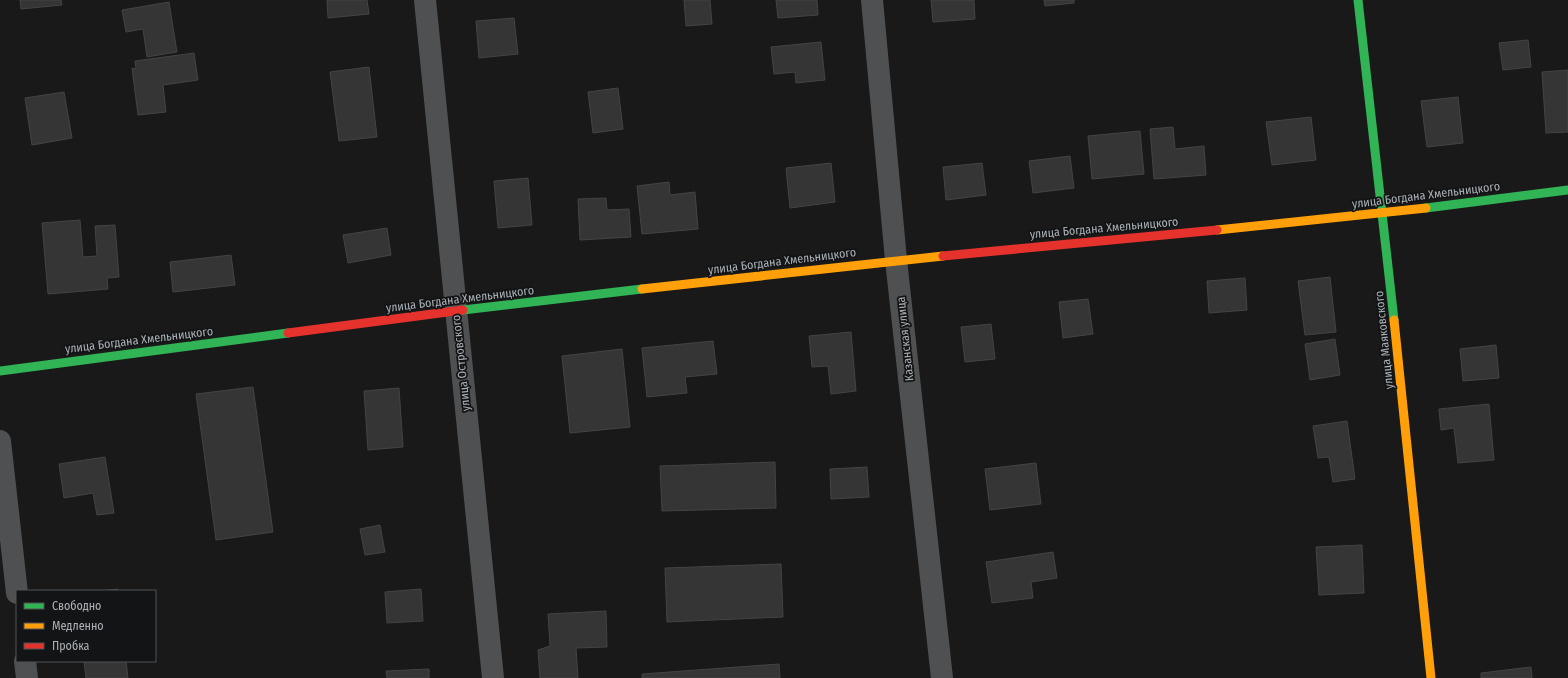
<svg xmlns="http://www.w3.org/2000/svg" width="1568" height="678" viewBox="0 0 1568 678" font-family="'Fira Sans Condensed',sans-serif">
  <style>
    .building { fill: #353536; stroke: #424445 }
    .lines { fill: none; stroke-linecap: round; stroke-linejoin: round }
    .street { stroke: #4e5052; stroke-width: 22 }
    .fast { stroke: #30b455; stroke-width: 9 }
    .slow { stroke: #ff9f0a; stroke-width: 9 }
    .jam { stroke: #e5322d; stroke-width: 9 }
    .labels { text-anchor: middle; stroke-width: 3.5; stroke-linejoin: round; paint-order: stroke }
    .street-label { font-size: 12px; fill: #acb2b8; stroke: #131415 }
  </style>
  <rect width="100%" height="100%" fill="#191919"/>
  <path class="building" d="M20 0H61L62 5 21 9Z
    M327 0H367L369 14 328 18Z
    M684 0H710L712 24 686 26Z
    M776 0H817L818 15 778 18Z
    M931 0H974L975 19 933 22Z
    M1044 0H1074V3L1045 6Z
    M169 2 177 52 147 57 143 29 126 32 122 10Z
    M514 18 518 54 479 58 476 21Z
    M1528 40 1531 67 1503 70 1499 43Z
    M821 42 825 80 796 83 795 72 774 74 771 47Z
    M194 53 198 80 163 85 166 112 138 115 132 68 136 69 135 61Z
    M369 67 377 137 339 141 330 72Z
    M1568 70V132L1546 133 1542 72Z
    M618 88 623 129 593 133 588 92Z
    M64 92 72 138 32 145 25 98Z
    M1458 97 1463 143 1427 147 1421 101Z
    M1311 117 1316 160 1272 165 1266 122Z
    M1173 127 1175 149 1204 146 1206 175 1154 179 1150 129Z
    M1140 131 1144 174 1092 179 1088 136Z
    M1070 156 1074 188 1033 193 1029 161Z
    M831 163 835 202 790 208 786 168Z
    M982 163 986 195 946 200 943 167Z
    M528 178 532 225 498 228 494 181Z
    M669 182 670 195 695 192 698 229 642 234 637 186Z
    M606 198 607 210 629 209 631 237 580 240 578 199Z
    M80 220 83 257 97 256 95 226 115 225 119 277 107 278 108 289 48 294 42 223Z
    M387 228 391 255 348 263 343 235Z
    M231 255 235 285 173 292 170 262Z
    M1330 277 1336 332 1305 335 1298 281Z
    M1245 278 1247 310 1209 313 1207 281Z
    M1088 299 1093 334 1063 338 1059 302Z
    M991 324 995 359 965 362 961 327Z
    M851 332 856 391 831 394 828 366 812 367 809 336Z
    M1335 339 1340 375 1310 380 1305 344Z
    M713 341 717 374 685 377 687 393 647 397 642 348Z
    M1496 345 1499 378 1463 381 1460 349Z
    M622 349 630 427 570 433 562 356Z
    M253 387 273 532 216 540 196 394Z
    M399 388 403 447 368 450 364 391Z
    M1489 404 1494 460 1458 463 1454 428 1441 430 1439 409Z
    M1347 421 1355 479 1333 482 1329 457 1318 458 1313 426Z
    M105 457 114 513 97 515 93 493 64 498 59 464Z
    M775 462 776 508 662 511 660 466Z
    M1036 463 1041 504 990 510 985 469Z
    M867 467 869 497 831 499 830 469Z
    M380 525 385 552 365 555 360 529Z
    M1362 545 1364 593 1319 595 1316 547Z
    M1053 552 1057 578 1031 582 1033 598 992 603 986 562Z
    M781 564 783 617 667 622 665 568Z
    M118 589V591H99Z
    M421 589 423 621 387 623 385 592Z
    M606 611 607 647 576 648 578 678H540L538 650 550 646 548 614Z
    M84 661H126L128 678H86Z
    M779 664 780 678H642V674Z
    M1531 667 1532 678H1481V673Z
    M429 669V678H387L386 671Z"/>
  <g class="lines">
    <path class="street" d="M425 0 493 678
      M872 0 896 260 942 678
      M0 441 17 593
      M25 661 27 678"/>
    <path class="fast" d="M1358 0 1394 320
      M1426 208 1568 190
      M463 310 642 289
      M0 371 288 333"/>
    <path class="slow" d="M1217 230 1426 208
      M642 289 943 256
      M1394 320 1431 678"/>
    <path class="jam" d="M943 256 1217 230
      M288 333 463 310"/>
  </g>
  <g class="labels">
    <g class="street-label">
      <text transform="translate(1426 195) rotate(-7)" y="4">улица Богдана Хмельницкого</text>
      <text transform="translate(1104 228) rotate(-5)" y="4">улица Богдана Хмельницкого</text>
      <text transform="translate(782 261) rotate(-7)" y="4">улица Богдана Хмельницкого</text>
      <text transform="translate(460 299) rotate(-7)" y="4">улица Богдана Хмельницкого</text>
      <text transform="translate(905 339) rotate(-96)" y="4">Казанская улица</text>
      <text transform="translate(139 340) rotate(-7)" y="4">улица Богдана Хмельницкого</text>
      <text transform="translate(1384 340) rotate(-96)" y="4">улица Маяковского</text>
      <text transform="translate(461 363) rotate(-96)" y="4">улица Островского</text>
    </g>
  </g>
  <rect x="16" y="590" width="140" height="72" fill="#131415" stroke="#505356"/>
  <rect x="24" y="603" width="20" height="6" fill="#30b455" stroke="#505356"/>
  <text x="52" y="610" font-size="12" fill="#acb2b8">Свободно</text>
  <rect x="24" y="623" width="20" height="6" fill="#ff9f0a" stroke="#505356"/>
  <text x="52" y="630" font-size="12" fill="#acb2b8">Медленно</text>
  <rect x="24" y="643" width="20" height="6" fill="#e5322d" stroke="#505356"/>
  <text x="52" y="650" font-size="12" fill="#acb2b8">Пробка</text>
</svg>
